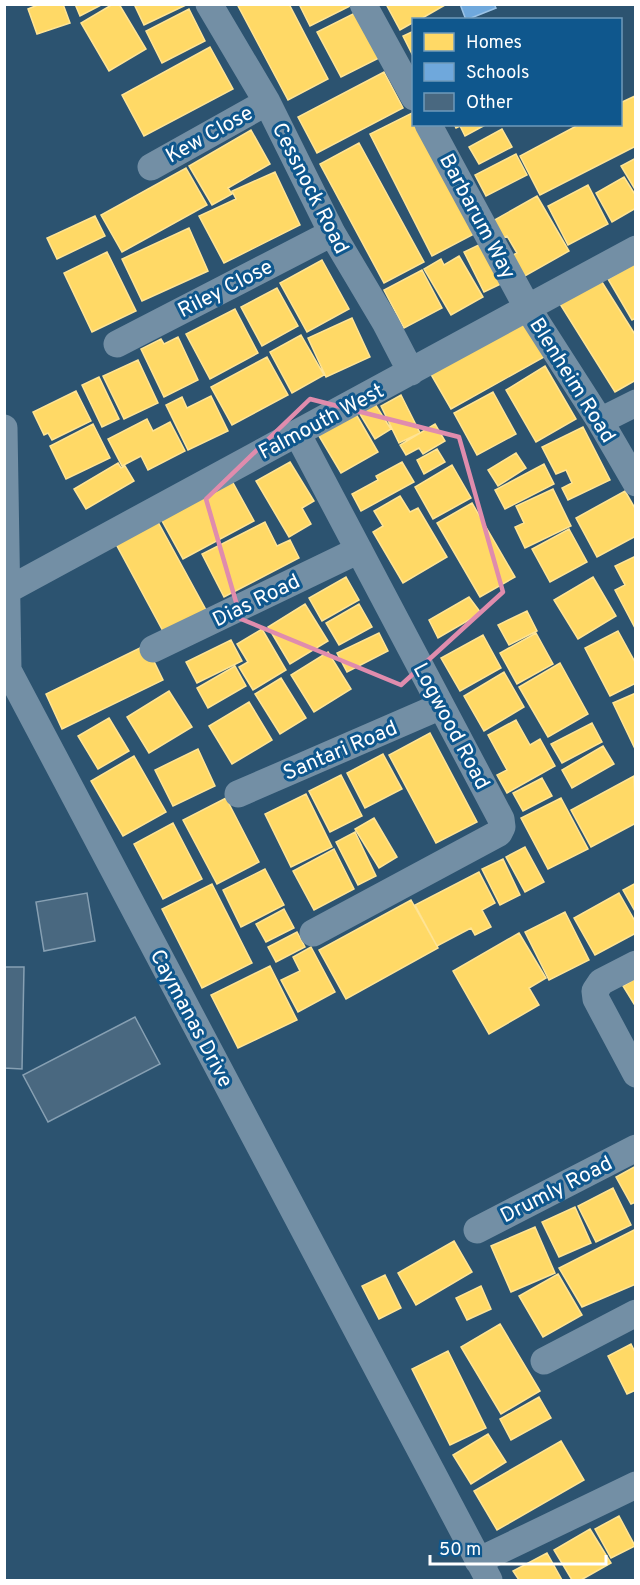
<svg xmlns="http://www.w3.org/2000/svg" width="640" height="1585" viewBox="0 0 640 1585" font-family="Overpass,sans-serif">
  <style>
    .homes { fill: #ffd966; stroke: #ffe494; stroke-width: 1.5 }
    .schools { fill: #6fa8dc; stroke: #9ac2e6; stroke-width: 1.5 }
    .building { fill: #496880; stroke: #87a0b3; stroke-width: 1.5 }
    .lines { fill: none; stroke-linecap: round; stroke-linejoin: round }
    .street { stroke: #738fa5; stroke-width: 27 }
    .marked { fill: none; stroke: #e08cad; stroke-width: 4.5; stroke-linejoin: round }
    .labels { text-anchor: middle; stroke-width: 6; stroke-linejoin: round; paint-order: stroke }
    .street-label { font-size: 21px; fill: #fff; stroke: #0f578d }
  </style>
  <rect width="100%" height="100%" fill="#2c5370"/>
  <path class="homes" d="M40 4H63L70 23 37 34 28 9Z
    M75 4H103L80 16Z
    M113 4H119L146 49 109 71 81 23Z
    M134 4H186V5L144 25Z
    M237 4H289L328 79 288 100Z
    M299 4H352V5L310 26Z
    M386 4H445V5L419 20H414V22L400 30Z
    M189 9 205 41 162 63 146 31Z
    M359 11 383 56 341 77 317 32Z
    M414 31V58L403 36Z
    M210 47 233 89 144 136 122 95Z
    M384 72 403 108 317 153 298 117Z
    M635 96 636 146 540 195 520 156 580 124H620V103Z
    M412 113 414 124H418L474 234 432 256 370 134Z
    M454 124H487L465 136 460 126 456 128Z
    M502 129 512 147 479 164 469 147Z
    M251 130 270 164 228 188 232 194 212 205 189 166Z
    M359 143 424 262 384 283 320 164Z
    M516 154 527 175 486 196 475 175Z
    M636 158V191L621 166Z
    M186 168 207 205 122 252 101 215Z
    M275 172 300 225 224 263 199 216 236 199 232 191Z
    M624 177 636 196V208L612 222 596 193Z
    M588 185 608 224 568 245 548 206Z
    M537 196 569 251 523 277 511 256 517 253 507 236 501 239 491 222Z
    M95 216 105 236 57 259 47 238Z
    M189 228 208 271 142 301 122 259Z
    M485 242 505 282 484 292 464 252Z
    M107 252 136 311 92 332 64 273Z
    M459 256 483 297 451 315 424 269 441 259 444 265Z
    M322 260 349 309 307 332 280 283Z
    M636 263V318L632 320 608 279Z
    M422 270 442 308 404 328 384 290Z
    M600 279 636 336V380L615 392 560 304Z
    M277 288 298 326 262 346 241 307Z
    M235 309 258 353 210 379 186 334Z
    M352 318 370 357 326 377 308 338Z
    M522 319 544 357 451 409 429 371Z
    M301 335 324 375 292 393 270 352Z
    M178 337 198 380 164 397 141 349 161 339 164 344Z
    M267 357 288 395 232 425 211 387Z
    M138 360 158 403 124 419 103 376Z
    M545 366 576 419 536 442 506 390Z
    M99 377 119 419 102 427 82 385Z
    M76 391 91 421 52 440 48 433 44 435 33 412Z
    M493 392 516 434 477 455 454 413Z
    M401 395 420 433 399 443 381 406Z
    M211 396 228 431 188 450 166 405 182 397 187 408Z
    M373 401 391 429 375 439 358 411Z
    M353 409 378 452 341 473 316 431Z
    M147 419 153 431 170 422 185 451 148 470 141 456 122 466 108 439Z
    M93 424 110 458 66 479 50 446Z
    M435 424 445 441 423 454 419 448 406 455 400 445Z
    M583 427 610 480 568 500 562 488 572 483 566 470 556 474 542 447Z
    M437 449 445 462 424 474 417 460Z
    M516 453 526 468 498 486 488 470Z
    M290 462 314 501 302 508 311 524 289 537 256 481Z
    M402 462 414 482 361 511 352 494 378 480 376 476Z
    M118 463 121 468 125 466 134 481 86 509 74 489Z
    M544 464 554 484 505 509 495 490Z
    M452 465 471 498 433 519 415 487Z
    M232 481 254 521 183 559 161 519Z
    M553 489 571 526 525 548 515 527 524 523 516 506Z
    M625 491 636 510V536L597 557 576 518Z
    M400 496 410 512 418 508 447 557 403 583 373 532 383 526 374 511Z
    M472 503 515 577 480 597 437 523Z
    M158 522 206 610 164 633 116 544Z
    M265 522 277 546 290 540 299 558 224 597 202 554Z
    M569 529 587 562 550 582 532 549Z
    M636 556V630L615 590 625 585 615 566Z
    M346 577 359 600 322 621 309 598Z
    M593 577 616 616 578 639 554 600Z
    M469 597 481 613 438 638 429 620Z
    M305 604 328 641 290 664 268 627Z
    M359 604 372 627 339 645 326 623Z
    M527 611 537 631 509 645 498 625Z
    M262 629 286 670 253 690 239 667 248 662 237 644Z
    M618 631 636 664V683L610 696 585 648Z
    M379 633 388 651 347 672 337 653Z
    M536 633 553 664 517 684 500 653Z
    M483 635 501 668 460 691 441 658Z
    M231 640 242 661 197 683 186 662Z
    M146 645 163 680 62 729 46 694Z
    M328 652 351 689 314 712 291 675Z
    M560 663 588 714 548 737 519 687Z
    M235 666 246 686 208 708 197 688Z
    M504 672 524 707 484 731 464 696Z
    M281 678 306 718 280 734 255 694Z
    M169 691 192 727 149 753 127 717Z
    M636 693V751L613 703Z
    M249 702 272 740 232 764 209 726Z
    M109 718 129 751 98 769 78 736Z
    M516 720 530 745 540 739 555 766 507 793 497 775 507 770 488 735Z
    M592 723 602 742 562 763 551 744Z
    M430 733 477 822 436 843 389 755Z
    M603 746 614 764 572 788 562 770Z
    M198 749 215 786 173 806 155 770Z
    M383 754 402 789 365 808 347 773Z
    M134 756 166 812 123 836 91 781Z
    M341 775 362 816 330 832 309 791Z
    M634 776 636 823 591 847 571 810Z
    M542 778 552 796 523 811 513 793Z
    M306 794 332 847 291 867 265 814Z
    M226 798 259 862 217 884 183 820Z
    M561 798 588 849 548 869 521 818Z
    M374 818 397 857 379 868 355 829Z
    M173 823 202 879 163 899 134 844Z
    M355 832 376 876 358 885 336 842Z
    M525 847 544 882 525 892 506 857Z
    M334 849 354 889 314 910 293 871Z
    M503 859 520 895 500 905 482 869Z
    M265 869 284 905 241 927 223 890Z
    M479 872 495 903 482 910 491 927 475 935 471 928 437 946 415 905Z
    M636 883V913L623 890Z
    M212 884 252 963 202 988 162 909Z
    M619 893 636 923V933L595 955 574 918Z
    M411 900 438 948 346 999 319 950Z
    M284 909 294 928 266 942 256 924Z
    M565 912 589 960 549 980 525 932Z
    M297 932 305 947 276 962 268 947Z
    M519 933 546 978 529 988 539 1005 489 1034 453 971Z
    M311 947 335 992 298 1012 281 980 300 971 293 957Z
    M270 966 297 1020 238 1048 211 995Z
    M636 978V1007L623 986Z
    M636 1166V1202L631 1204 616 1177Z
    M613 1188 631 1225 596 1242 578 1206Z
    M575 1207 591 1243 559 1257 542 1222Z
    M535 1227 555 1273 511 1292 491 1246Z
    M636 1229V1284L582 1307 559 1268Z
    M454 1241 472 1272 416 1305 398 1273Z
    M558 1274 582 1315 543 1337 519 1296Z
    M385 1275 401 1308 379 1319 362 1286Z
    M481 1286 491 1309 467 1320 456 1298Z
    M500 1324 540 1391 501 1414 461 1347Z
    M631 1344 636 1354V1390L627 1394 608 1356Z
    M448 1351 486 1428 450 1445 412 1369Z
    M539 1397 551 1418 511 1440 500 1419Z
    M488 1434 506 1462 471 1484 453 1455Z
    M561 1441 584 1480 497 1530 474 1491Z
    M619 1516 635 1546 611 1558 595 1529Z
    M590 1529 611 1563 581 1580H572L554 1550Z
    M547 1553 562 1580H519L513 1571Z"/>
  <path class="schools" d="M460 4H494L496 8 466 20Z"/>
  <path class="building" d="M87 893 95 941 44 951 36 902Z
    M4 967H24L22 1069 4 1068Z
    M135 1017 160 1064 48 1122 23 1075Z"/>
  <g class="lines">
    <path class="street" d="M209 4 267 102 332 233 385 322 411 372
      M363 4 414 97
      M428 124 527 307 600 421 636 483
      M151 167 267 102
      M117 344 332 233
      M600 421 636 403
      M4 428 8 670 489 1580
      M297 433 501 819 502 827 499 833 313 933
      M6 591 636 249
      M153 649 359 550
      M238 794 441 706
      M636 964 601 982 595 991 596 999 636 1074
      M477 1230 636 1148
      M544 1361 636 1313
      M478 1561 636 1485"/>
  </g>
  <path class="marked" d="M310 399 459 437 503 592 401 685 241 619 206 499Z"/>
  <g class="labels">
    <g class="street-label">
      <text transform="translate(209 134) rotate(-29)" y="7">Kew Close</text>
      <text transform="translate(311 188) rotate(63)" y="7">Cessnock Road</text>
      <text transform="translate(478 216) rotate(62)" y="7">Barbarum Way</text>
      <text transform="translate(225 288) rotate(-27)" y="7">Riley Close</text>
      <text transform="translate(573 380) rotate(58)" y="7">Blenheim Road</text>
      <text transform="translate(321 421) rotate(-28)" y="7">Falmouth West</text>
      <text transform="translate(256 600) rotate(-26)" y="7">Dias Road</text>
      <text transform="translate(452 726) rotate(62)" y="7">Logwood Road</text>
      <text transform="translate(340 750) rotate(-23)" y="7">Santari Road</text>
      <text transform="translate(192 1018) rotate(62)" y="7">Caymanas Drive</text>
      <text transform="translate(556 1189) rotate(-27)" y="7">Drumly Road</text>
    </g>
  </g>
  <rect width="640" height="1585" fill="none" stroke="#ffffff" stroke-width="12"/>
  <rect x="412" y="18" width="210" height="108" fill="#0f578d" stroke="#6f9abb" stroke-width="1.5"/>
  <rect x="424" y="33" width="30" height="18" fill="#ffd966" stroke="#6f9abb" stroke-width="1.5"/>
  <text x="466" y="48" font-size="18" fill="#ffffff">Homes</text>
  <rect x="424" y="63" width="30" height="18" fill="#6fa8dc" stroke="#6f9abb" stroke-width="1.5"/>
  <text x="466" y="78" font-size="18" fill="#ffffff">Schools</text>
  <rect x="424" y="93" width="30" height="18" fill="#496880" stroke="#6f9abb" stroke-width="1.5"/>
  <text x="466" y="108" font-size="18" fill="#ffffff">Other</text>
  <path d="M430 1555v9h176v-9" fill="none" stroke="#ffffff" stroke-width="3"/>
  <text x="439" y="1555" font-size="18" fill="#ffffff" stroke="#0f578d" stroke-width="4.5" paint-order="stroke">50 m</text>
</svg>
